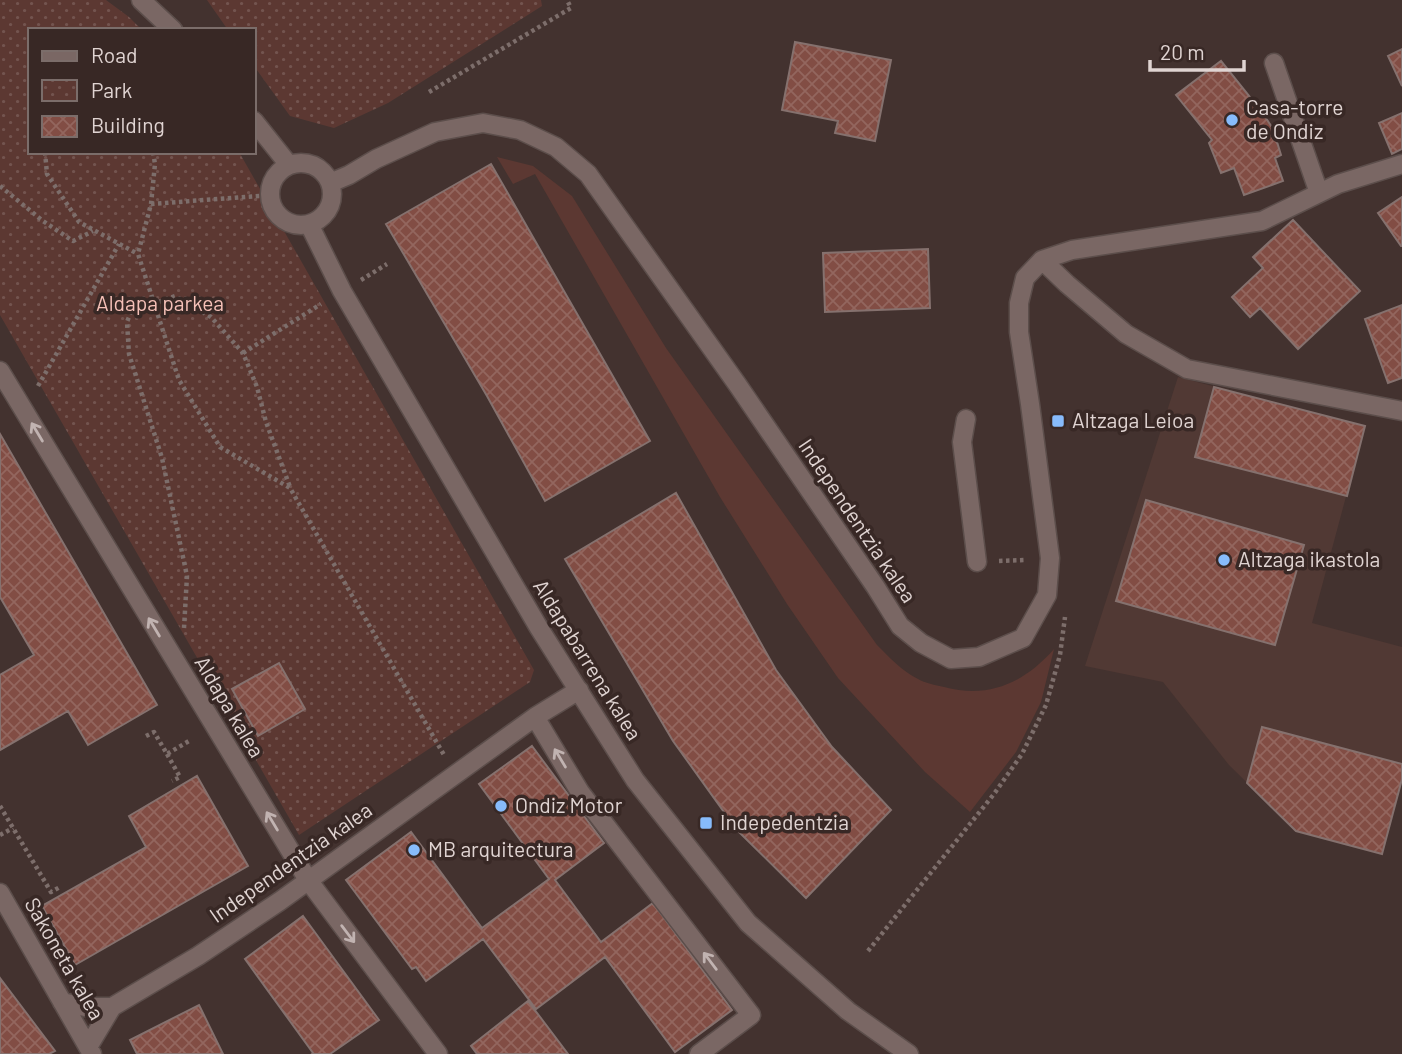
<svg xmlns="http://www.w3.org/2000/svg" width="1402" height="1054" viewBox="0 0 1402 1054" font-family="Barlow,sans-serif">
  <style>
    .built { fill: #513934 }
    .grass { fill: #5c3832 }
    .park { fill: url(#park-dots) }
    .building { fill: url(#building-cross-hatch); stroke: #85716e; stroke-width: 2 }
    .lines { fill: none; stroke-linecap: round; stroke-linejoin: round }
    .minor-casing { stroke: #5c4e4b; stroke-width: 21 }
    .path { stroke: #7d6e6b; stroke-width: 4.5; stroke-dasharray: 3.5 3.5; stroke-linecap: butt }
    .minor { stroke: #7a6764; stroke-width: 18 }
    .oneway { stroke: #c1b3b1 }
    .poi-dot { fill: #87bbfb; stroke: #382825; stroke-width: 2.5 }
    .labels { text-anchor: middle; stroke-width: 7; stroke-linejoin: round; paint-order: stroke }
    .poi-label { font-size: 21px; fill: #e0d4d2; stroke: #382825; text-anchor: start }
    .park-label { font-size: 21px; fill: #f5c0b7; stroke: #382825 }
    .street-label { font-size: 21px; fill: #e0d4d2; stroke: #382825 }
  </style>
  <defs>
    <pattern id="park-dots" width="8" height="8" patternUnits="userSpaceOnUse" patternTransform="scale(1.75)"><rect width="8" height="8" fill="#5c3832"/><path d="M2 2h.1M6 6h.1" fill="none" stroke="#73544f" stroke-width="1.8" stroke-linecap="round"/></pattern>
    <pattern id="building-cross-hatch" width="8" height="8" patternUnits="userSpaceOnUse" patternTransform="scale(1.75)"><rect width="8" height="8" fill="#824d44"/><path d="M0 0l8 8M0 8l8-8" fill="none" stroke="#93665e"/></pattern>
  </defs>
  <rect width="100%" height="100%" fill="#43322f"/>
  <path class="built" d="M1178 377 1365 426 1312 623 1402 647V779L1382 854 1296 831 1229 765 1163 682 1085 666Z"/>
  <path class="grass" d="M497 157 533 166 572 196 666 348 877 645C889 657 902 671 918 679 925 683 935 685 944 687 989 699 1024 683 1054 649L1041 702 1016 752 970 812 925 772 838 678 787 604 720 497 535 174 513 184Z"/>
  <path class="park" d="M0 0H106L129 17 142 30H30V152H239L534 670 530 682 299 835 0 315Z
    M207 0H541L542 6 388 103 334 128 290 116 254 66V30H228Z"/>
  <path class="building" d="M795 42 891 60 875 141 835 133 838 121 782 110Z
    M1402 49V86L1388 56Z
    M1221 61 1262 112 1273 129 1281 155 1275 158 1283 181 1244 195 1234 168 1221 173 1209 143 1212 140 1176 95Z
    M1402 113V149L1392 154 1379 123Z
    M491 164 650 441 545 501 487 396 386 224Z
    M1402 197V246H1401L1378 213Z
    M1293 220 1360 291 1298 349 1260 308 1250 317 1232 297 1263 268 1253 257Z
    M928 249 930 308 825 312 823 253Z
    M1402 305V378L1388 383 1365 319Z
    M1214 387 1365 426 1347 496 1195 457Z
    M0 434 157 705 88 745 68 711 0 750V675L34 655 0 597Z
    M676 493 776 670 832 747 891 810 806 898 737 830 673 741 565 559Z
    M1146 500 1304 545 1275 645 1116 601Z
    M279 663 305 709 258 736 232 689Z
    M1262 727 1402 764V779L1382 854 1296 831 1247 783Z
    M532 746 604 843 555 880 601 942 653 903 732 1010 675 1052 605 957 536 1009 483 939 426 981 416 967 412 969 346 880 411 832 482 928 549 879 479 784Z
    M197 776 248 866 75 965 42 906 146 847 129 816Z
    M303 916 379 1020 330 1054H312L313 1053 245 959Z
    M0 978 55 1051 49 1054H0Z
    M528 1001 568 1054H477L471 1046Z
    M199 1005 223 1054H137L130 1040Z"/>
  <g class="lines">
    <g class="minor-casing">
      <path id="minor" d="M141 0 173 30
        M1274 63 1319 193
        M254 121 289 165
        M270 194a31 31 0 1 1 62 0a31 31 0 1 1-62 0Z
        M330 183 349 175 376 159 435 132 483 123 520 130 556 147 588 174 737 384 875 586 900 626 921 643 951 659 979 657 1023 638 1047 595 1050 558 1030 404 1019 332V303L1025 278 1042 260 1072 250 1262 221 1338 184 1402 164
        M309 224 342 291 539 628 635 780 748 923 848 1011 909 1054
        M1042 260 1067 284 1126 334 1187 369 1402 411
        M0 371 308 880 438 1054
        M966 419 962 442 977 562
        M535 717 580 792 751 1015 699 1054
        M0 893 92 1054
        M62 1002 85 1007H112
        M88 1047 112 1007 198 956 280 901 535 717 579 690"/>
    </g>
    <path class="path" d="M429 92 571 8 567 0
      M45 152 47 174 79 222 138 254
      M153 152 155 164 151 204 138 254 179 380 220 447 290 488 444 755
      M0 186 43 221 73 241 93 231
      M151 204 271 195
      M361 280 387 264
      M243 353 321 304
      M38 386 119 244
      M999 561 1025 560
      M184 628 187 576 162 458 129 354 127 322 134 305 153 304 175 296 211 317 243 353 257 387 266 422 290 487
      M146 736 154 732 167 754 189 741
      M167 754 180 777 172 781
      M0 806 51 892 60 887
      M0 835 13 828
      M868 951 994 794 1022 754 1046 705 1060 655 1065 617"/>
    <use href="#minor" class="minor"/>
  </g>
  <defs><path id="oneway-shaft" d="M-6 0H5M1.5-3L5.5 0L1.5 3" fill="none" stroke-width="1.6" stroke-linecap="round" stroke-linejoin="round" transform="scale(1.75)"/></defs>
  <g class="oneway">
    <use href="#oneway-shaft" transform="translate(37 432) rotate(-121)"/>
    <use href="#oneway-shaft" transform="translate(154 627) rotate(-121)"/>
    <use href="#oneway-shaft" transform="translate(560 758) rotate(-121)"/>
    <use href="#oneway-shaft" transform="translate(272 821) rotate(-121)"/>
    <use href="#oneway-shaft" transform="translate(348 934) rotate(53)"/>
    <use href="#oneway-shaft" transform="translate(710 961) rotate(-127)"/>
  </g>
  <g class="poi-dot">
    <circle cx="1232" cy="120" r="7"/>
    <rect x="1051" y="414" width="14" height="14" rx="3.5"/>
    <circle cx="1224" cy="560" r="7"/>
    <circle cx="501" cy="806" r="7"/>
    <rect x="699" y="816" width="14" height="14" rx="3.5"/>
    <circle cx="414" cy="850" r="7"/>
  </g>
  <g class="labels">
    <g class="poi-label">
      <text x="1246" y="115">Casa-torre<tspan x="1246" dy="24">de Ondiz</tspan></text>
      <text x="1072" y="428">Altzaga Leioa</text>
      <text x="1238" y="567">Altzaga ikastola</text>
      <text x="515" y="813">Ondiz Motor</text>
      <text x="720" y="830">Indepedentzia</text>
      <text x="428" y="857">MB arquitectura</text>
    </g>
    <g class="park-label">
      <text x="160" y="311">Aldapa parkea</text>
    </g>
    <g class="street-label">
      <text transform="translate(857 521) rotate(56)" y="7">Independentzia kalea</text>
      <text transform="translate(587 660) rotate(58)" y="7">Aldapabarrena kalea</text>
      <text transform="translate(229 707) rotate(59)" y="7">Aldapa kalea</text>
      <text transform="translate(291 863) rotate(-35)" y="7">Independentzia kalea</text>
      <text transform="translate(64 959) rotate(60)" y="7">Sakoneta kalea</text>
    </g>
  </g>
  <rect x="28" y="28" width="228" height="126" fill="#382825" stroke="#7b6d6a" stroke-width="2"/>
  <rect x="42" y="51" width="35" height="10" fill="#7a6764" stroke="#7b6d6a" stroke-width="2"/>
  <text x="91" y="63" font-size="21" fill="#e0d4d2">Road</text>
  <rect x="42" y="80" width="35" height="21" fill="url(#park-dots)" stroke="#7b6d6a" stroke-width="2"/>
  <text x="91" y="98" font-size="21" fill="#e0d4d2">Park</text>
  <rect x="42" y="116" width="35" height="21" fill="url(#building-cross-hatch)" stroke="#7b6d6a" stroke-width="2"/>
  <text x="91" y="133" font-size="21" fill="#e0d4d2">Building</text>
  <path d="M1150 60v10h94v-10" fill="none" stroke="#e0d4d2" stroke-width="3.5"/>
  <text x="1160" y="60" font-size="21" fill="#e0d4d2" stroke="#382825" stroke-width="5" paint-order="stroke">20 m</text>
</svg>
